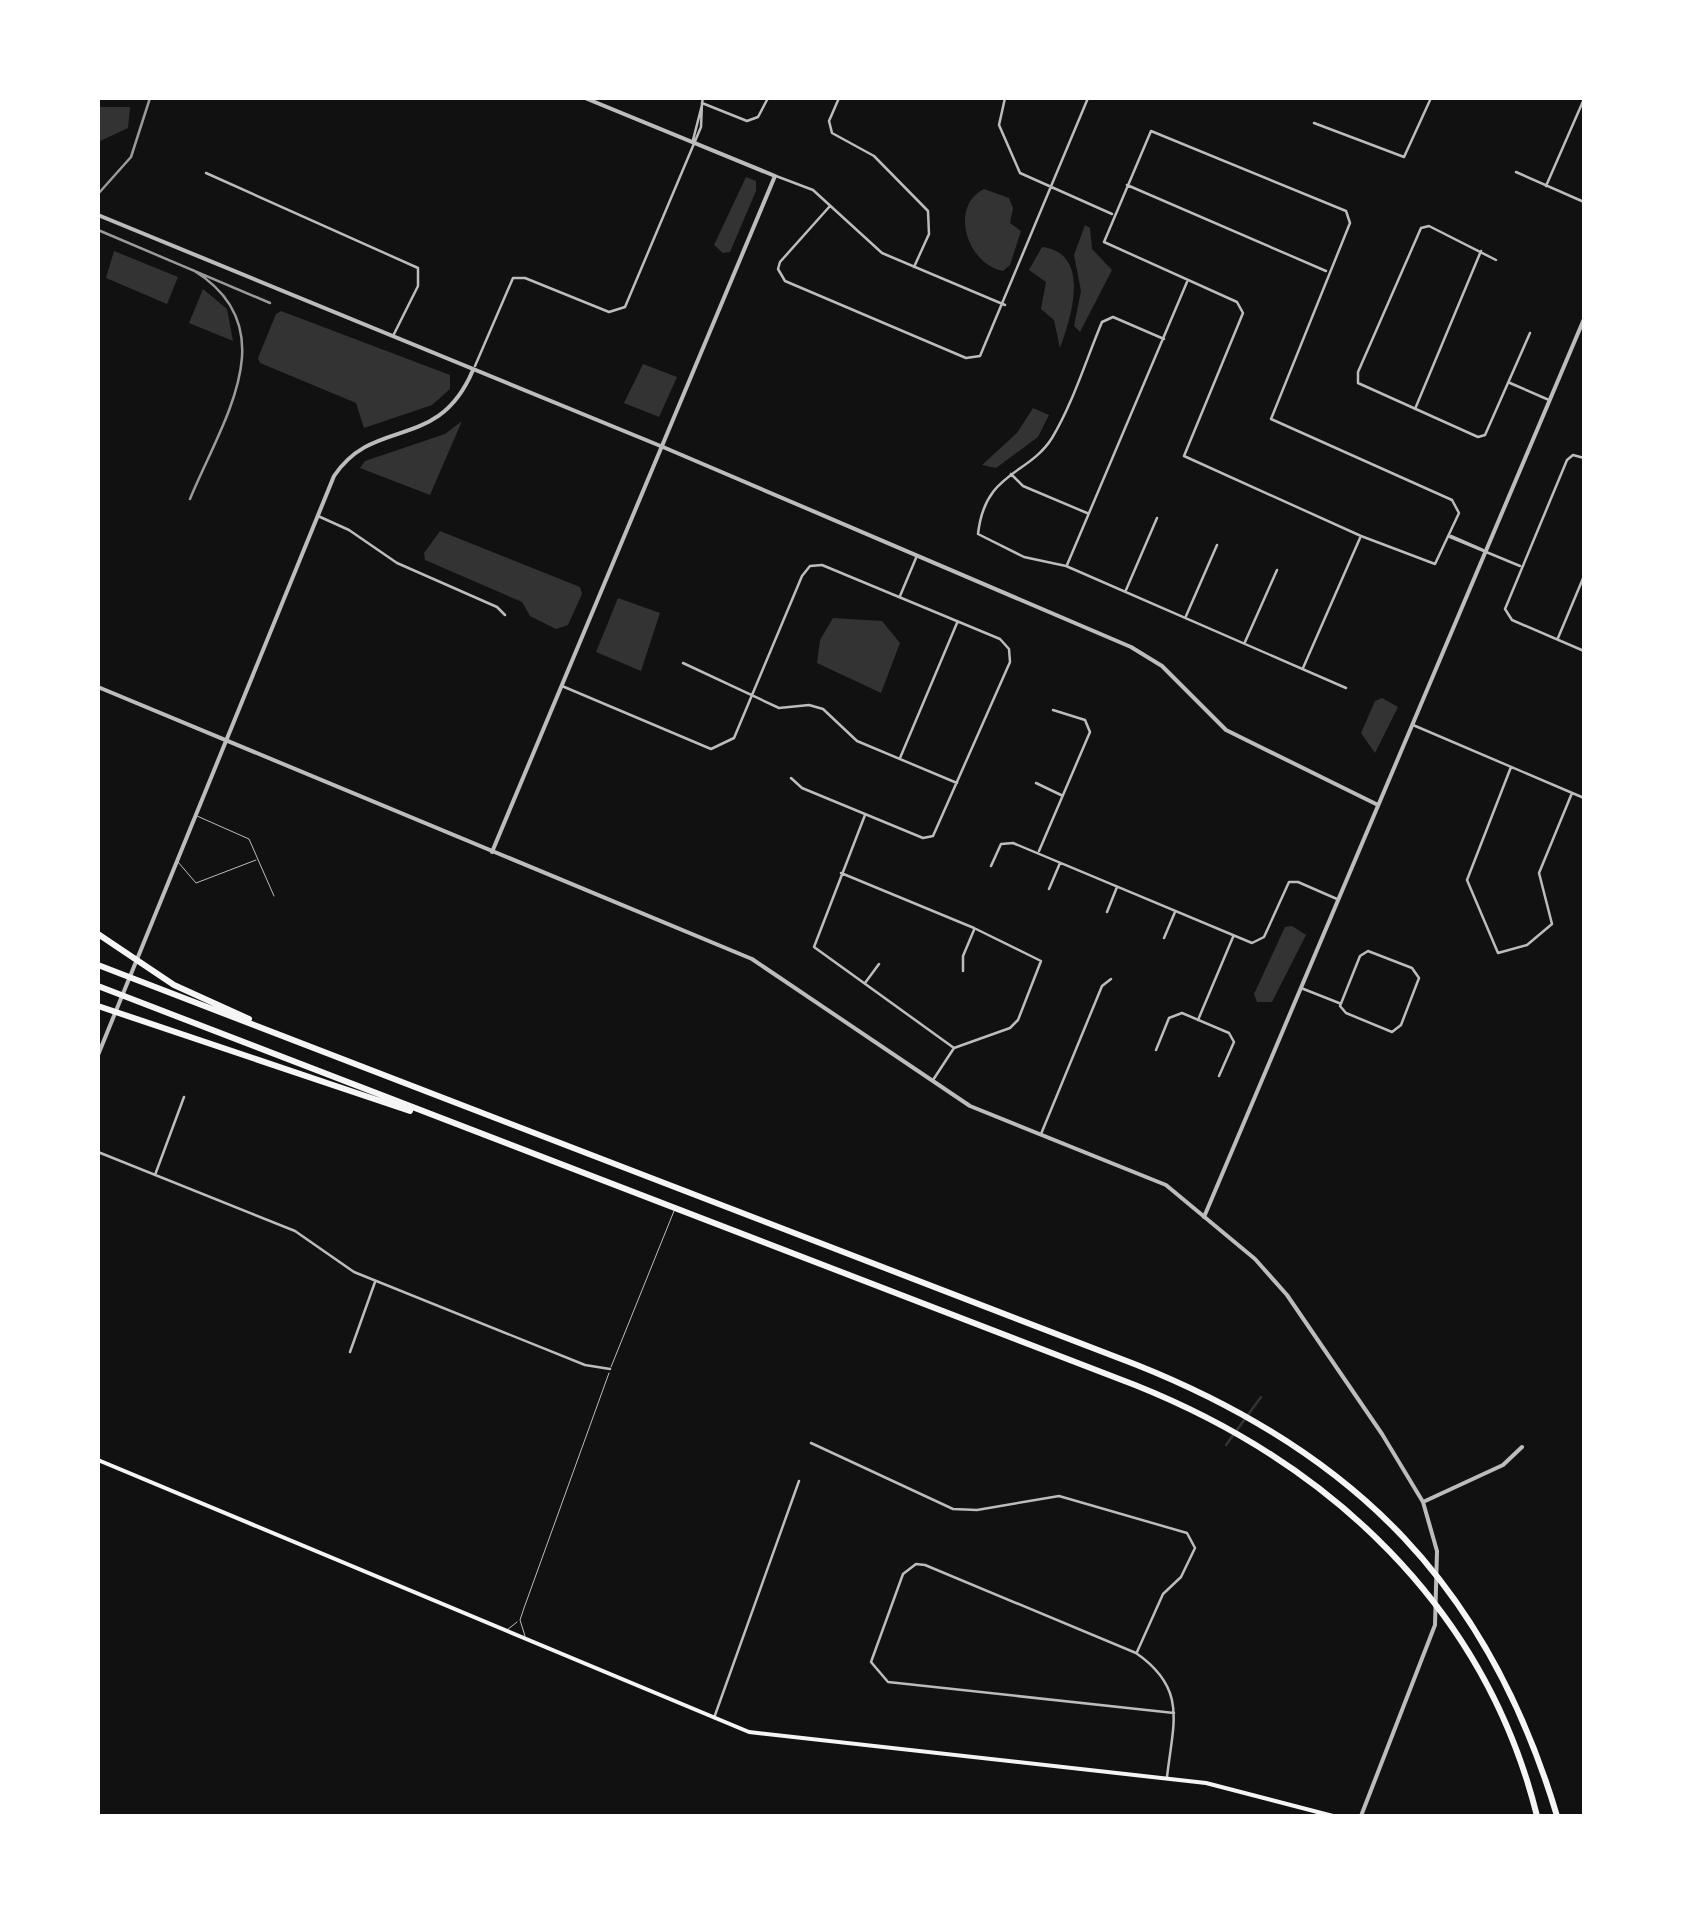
<svg xmlns="http://www.w3.org/2000/svg" width="1682" height="1914" viewBox="0 0 1682 1914" font-family="'Fira Sans Condensed',sans-serif">
  <style>
    .water { fill: #333 }
    .lines { fill: none; stroke-linecap: round; stroke-linejoin: round }
    .stream { stroke: #333; stroke-width: 2.5 }
    .service { stroke: #bcbcbc; stroke-width: 1 }
    .minor { stroke: #bcbcbc; stroke-width: 2.5 }
    .tertiary { stroke: #bcbcbc; stroke-width: 4 }
    .secondary { stroke: #f5f5f5; stroke-width: 4 }
    .motorway { stroke: #f5f5f5; stroke-width: 6 }
    .rail { stroke: #9a9a9a; stroke-width: 2.5 }
  </style>
  <rect width="100%" height="100%" fill="#111"/>
  <path class="water" d="M98 107H130L128 128 98 142Z
    M746 177 756 181V191L730 252 723 253 714 245Z
    M984 189 1009 198 1013 208 1010 223 1021 231 1010 265 1003 271C968 265 948 207 984 189Z
    M1085 225 1090 228 1092 249 1112 270 1080 332 1074 326 1081 291 1074 255Z
    M1042 247C1093 253 1070 321 1060 348L1054 320 1041 309 1046 282 1029 270Z
    M114 251 178 277 167 304 106 278Z
    M203 289 227 309 233 341 189 323Z
    M281 311 450 375V389L432 405 364 428 356 403 260 363 258 358 276 314Z
    M643 364 677 377 659 417 624 403Z
    M1033 408 1049 415 1038 437 996 468 982 465 1017 433Z
    M462 421 430 495 360 468 365 461 445 434Z
    M440 531 580 587 582 594 568 625 556 629 530 616 522 602 425 560 424 553Z
    M618 598 660 613 641 671 596 652Z
    M833 618 882 621 900 643 881 693 817 663 820 640Z
    M1382 698 1398 707 1375 753 1361 733 1375 701Z
    M1292 926 1306 935 1272 1002H1257L1254 994 1285 927Z"/>
  <g class="lines">
    <path class="stream" d="M1226 1445 1261 1397"/>
    <path class="service" d="M197 816 249 839 274 896
      M178 862 196 883 256 860
      M611 1367 674 1211
      M507 1630 517 1622
      M525 1636 520 1620 524 1608 609 1373"/>
    <path class="minor" d="M703 98 702 103 747 121 758 117 768 98
      M839 98 829 121 832 133 874 156 928 211 929 234 914 267
      M1005 98 999 125 1020 173 1112 214
      M1314 123 1404 157 1431 98
      M1151 131 1346 211 1350 223 1271 419 1452 500 1459 513 1435 564 1361 536 1184 456 1243 313 1237 302 1104 242Z
      M693 140 702 105
      M1516 172 1584 202
      M206 173 418 268V286L393 336
      M776 176 813 190 882 253 1005 305
      M1127 185 1326 271
      M1546 186 1584 99
      M830 206 780 262 778 269 785 281 966 358 980 356 1088 98
      M1496 260 1429 226 1421 228 1358 372V383L1478 437 1485 435 1530 333
      M1164 339 1113 317 1102 322C1086 360 1073 403 1052 438 1028 476 985 471 978 534L1024 557 1066 566 1346 688
      M475 366 513 278H525L609 312 625 307 701 127 702 103
      M1510 383 1549 400
      M1415 409 1481 251
      M1584 458 1573 455 1567 460 1505 609 1512 620 1584 651
      M1011 474 1023 486 1087 513
      M318 516 349 530 397 563 497 607 505 615
      M1451 536 1483 550
      M1450 537 1520 566
      M1067 565 1187 282
      M1126 590 1157 518
      M900 596 916 558
      M1186 616 1217 545
      M1558 638 1584 576
      M1245 642 1277 570
      M683 663 779 708 809 705 823 709 857 741 957 783
      M1303 668 1360 538
      M562 686 711 749 734 738 802 576 810 566 822 565 1000 639 1009 649 1010 662 933 836 923 838 802 788 791 778
      M1413 725 1584 798
      M900 758 957 623
      M1511 767 1467 880 1498 953 1527 945 1552 924 1539 873 1572 793
      M1036 783 1061 795
      M865 815 814 947 954 1048
      M1039 851 1090 732 1085 720 1053 710
      M991 866 1001 844 1013 843 1252 943 1264 937 1289 882H1298L1337 899
      M841 873 974 928 1041 961 1018 1020 1010 1028 954 1048 933 1080
      M1049 889 1060 863
      M1107 912 1117 887
      M1164 938 1175 912
      M1368 951 1412 968 1419 978 1401 1025 1392 1032 1346 1013 1340 1006 1360 956Z
      M963 971V956L974 930
      M865 983 879 964
      M1301 988 1339 1003
      M1198 1020 1233 937
      M1156 1050 1169 1018 1182 1013 1229 1033 1234 1042 1219 1076
      M1041 1134 1102 986 1111 979
      M98 1152 295 1231 354 1272 585 1365 610 1369
      M155 1175 184 1097
      M350 1352 375 1282
      M811 1443 953 1509 977 1510 1059 1496 1187 1533 1195 1548 1181 1577 1163 1594 1137 1652
      M714 1718 799 1481
      M1167 1777C1173 1723 1188 1689 1136 1653L925 1565 916 1564 903 1574 871 1662 888 1682 1174 1713"/>
    <path class="tertiary" d="M98 215 663 447 1131 647 1162 666 1226 730 1378 805
      M98 687 752 959 970 1106 1166 1185 1255 1259 1287 1295 1382 1434 1423 1502 1437 1551 1435 1625 1361 1816
      M492 852 775 176 585 98
      M98 1055 334 476C375 415 438 453 473 370
      M1204 1217 1584 319
      M1423 1502 1503 1465 1522 1447"/>
    <path class="secondary" d="M98 1460 749 1732 1206 1783 1333 1816"/>
    <path class="motorway" d="M98 934 174 985 249 1019
      M98 965 1137 1365C1357 1453 1489 1588 1557 1816
      M98 986 1135 1385C1330 1463 1485 1607 1537 1816
      M98 1006 410 1111"/>
    <path class="rail" d="M98 194 131 157 150 98
      M98 230 270 303
      M190 499C222 421 288 328 193 270"/>
  </g>
  <rect width="1682" height="1914" fill="none" stroke="#ffffff" stroke-width="200"/>
</svg>
